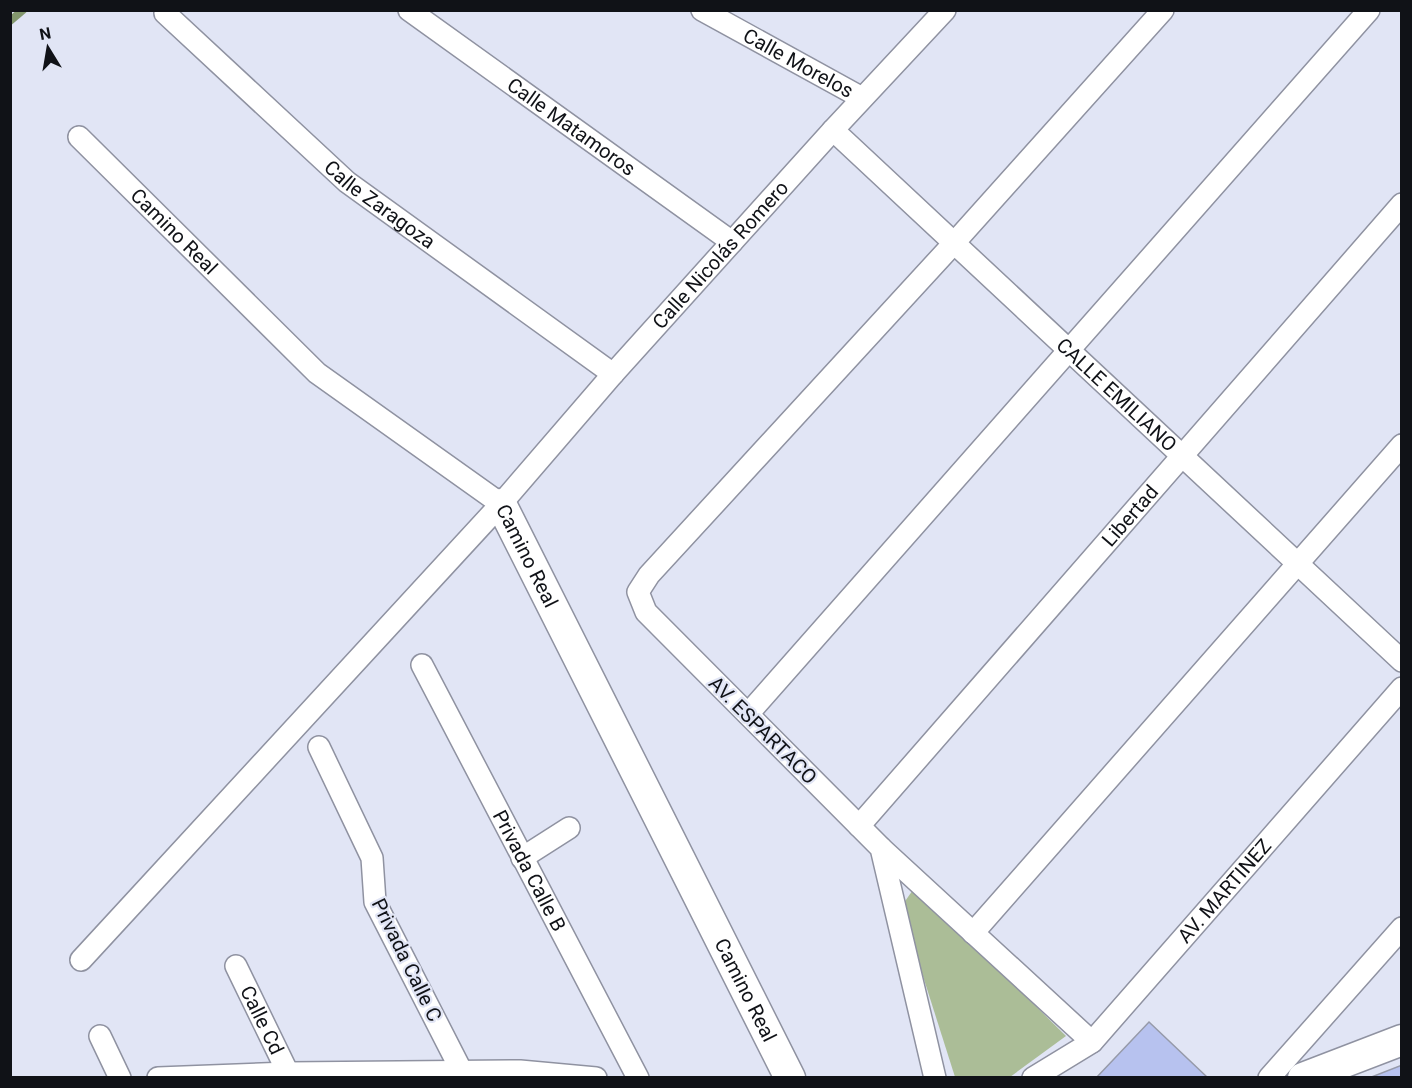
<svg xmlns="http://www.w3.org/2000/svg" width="1412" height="1088" viewBox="0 0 1412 1088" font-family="Roboto,sans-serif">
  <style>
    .green { fill: #abbd97 }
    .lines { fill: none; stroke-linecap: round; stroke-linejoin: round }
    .stream { stroke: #83976d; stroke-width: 8 }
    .building { fill: #b7c2ef; stroke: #969aa9; stroke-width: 1.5 }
    .street-casing { stroke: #8f92a1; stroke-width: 24 }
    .secondary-casing { stroke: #8f92a1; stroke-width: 33 }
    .street { stroke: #fff; stroke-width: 21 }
    .secondary { stroke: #fff; stroke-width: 30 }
    .labels { text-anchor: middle; stroke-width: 4.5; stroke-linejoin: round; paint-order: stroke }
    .street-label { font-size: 20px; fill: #101217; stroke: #e1e5f5 }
  </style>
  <rect width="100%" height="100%" fill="#e1e5f5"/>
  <path class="green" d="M915 887 1066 1036 1010 1077H955L901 907Z"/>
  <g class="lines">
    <path class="stream" d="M10 21 23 10"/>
  </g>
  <path class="building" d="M1149 1022 1208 1078H1096Z
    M1402 1065V1078H1369Z"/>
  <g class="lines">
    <g class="street-casing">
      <g id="street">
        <path id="s1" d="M409 10 732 242"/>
        <path id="s2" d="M702 10 862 98"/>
        <path id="s3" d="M165 13 347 182 613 374"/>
        <path id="s4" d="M833 130 1402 661"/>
        <path id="s5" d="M79 137 317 373 501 504"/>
        <path id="s6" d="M422 665 638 1078"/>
        <path d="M748 714 1369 10"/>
        <path d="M319 747 372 858 375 902 462 1072"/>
        <path id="s7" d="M859 826 1402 204"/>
        <path d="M881 848 1092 1042"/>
        <path d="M522 858 569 828"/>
        <path d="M973 933 1402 445"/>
        <path id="s8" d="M81 960 501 504 613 374 833 130 945 10"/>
        <path id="s9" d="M236 966 288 1073"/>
        <path d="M100 1036 120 1078"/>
        <path d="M158 1078 288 1073 520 1071 596 1078"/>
        <path d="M935 1078 881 848 646 612 638 592 649 575 954 243 1163 10"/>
        <path id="s10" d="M1033 1078 1092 1042 1402 688"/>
        <path d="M1269 1078 1402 928"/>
      </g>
    </g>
    <g class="secondary-casing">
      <g id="secondary">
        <path id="s11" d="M501 504 790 1078"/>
        <path d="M1303 1078 1402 1040"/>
      </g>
    </g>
    <use href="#street" class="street"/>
    <use href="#secondary" class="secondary"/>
  </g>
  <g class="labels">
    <g class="street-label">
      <text dy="7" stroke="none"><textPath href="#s2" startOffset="110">Calle Morelos</textPath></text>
      <text dy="7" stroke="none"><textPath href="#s1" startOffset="200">Calle Matamoros</textPath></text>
      <text dy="7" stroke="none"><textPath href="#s3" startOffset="288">Calle Zaragoza</textPath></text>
      <text dy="7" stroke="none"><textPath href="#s5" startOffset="134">Camino Real</textPath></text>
      <text dy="7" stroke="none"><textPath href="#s8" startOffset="952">Calle Nicolás Romero</textPath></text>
      <text dy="7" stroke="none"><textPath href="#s4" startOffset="388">CALLE EMILIANO</textPath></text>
      <text dy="7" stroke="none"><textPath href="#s7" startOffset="412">Libertad</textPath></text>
      <text dy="7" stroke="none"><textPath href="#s11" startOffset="58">Camino Real</textPath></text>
      <text transform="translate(763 730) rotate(45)" y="7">AV. ESPARTACO</text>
      <text dy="7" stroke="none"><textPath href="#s6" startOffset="232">Privada Calle B</textPath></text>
      <text dy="7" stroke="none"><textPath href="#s10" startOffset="270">AV. MARTINEZ</textPath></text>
      <text transform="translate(407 960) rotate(64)" y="7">Privada Calle C</text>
      <text dy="7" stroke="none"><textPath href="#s11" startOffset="544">Camino Real</textPath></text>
      <text dy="7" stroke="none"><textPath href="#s9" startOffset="60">Calle Cd</textPath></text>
    </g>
  </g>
  <rect width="1412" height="1088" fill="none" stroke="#101217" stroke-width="24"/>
  <g transform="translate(48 48) rotate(349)" stroke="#e1e5f5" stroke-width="4.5" paint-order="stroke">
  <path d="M0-4.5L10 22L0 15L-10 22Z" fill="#101217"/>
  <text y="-9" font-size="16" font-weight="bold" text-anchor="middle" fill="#101217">N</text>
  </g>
</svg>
